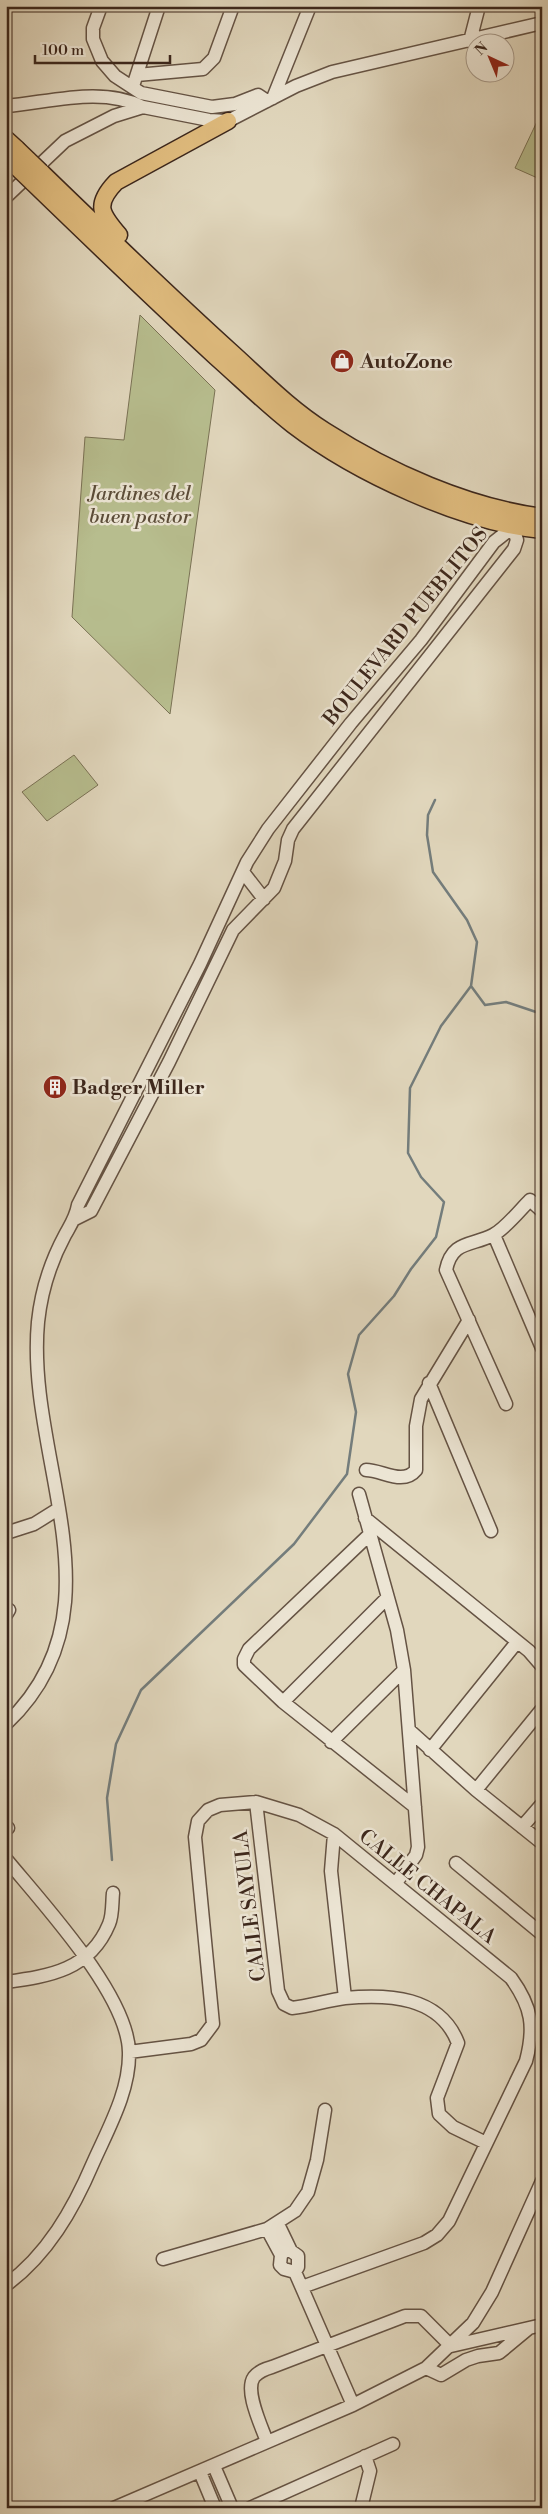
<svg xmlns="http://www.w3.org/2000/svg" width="548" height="2514" viewBox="0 0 548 2514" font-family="'Libre Bodoni',serif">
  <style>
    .green { fill: #b7bd8e; stroke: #7a7255 }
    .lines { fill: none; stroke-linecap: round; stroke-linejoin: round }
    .stream { stroke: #747d7c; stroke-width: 2.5 }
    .minor-casing { stroke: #655344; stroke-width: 15 }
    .major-casing { stroke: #3c271c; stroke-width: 19 }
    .minor { stroke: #ece5d4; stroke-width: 12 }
    .major { stroke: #e0bc7e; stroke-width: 16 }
    .major-bridge-casing { stroke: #3c271c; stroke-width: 19; stroke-linecap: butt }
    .major-bridge { stroke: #e0bc7e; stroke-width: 16 }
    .labels { text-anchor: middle; stroke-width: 5; stroke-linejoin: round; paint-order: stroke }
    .poi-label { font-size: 20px; font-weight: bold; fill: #3c271c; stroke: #ece5d4; text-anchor: start }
    .park-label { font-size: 20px; font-style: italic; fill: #5b4c38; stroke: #ece5d4 }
    .street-label { font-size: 20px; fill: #3c271c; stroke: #ece5d4 }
  </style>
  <rect width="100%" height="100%" fill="#e1d7bd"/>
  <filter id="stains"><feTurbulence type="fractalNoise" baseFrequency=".004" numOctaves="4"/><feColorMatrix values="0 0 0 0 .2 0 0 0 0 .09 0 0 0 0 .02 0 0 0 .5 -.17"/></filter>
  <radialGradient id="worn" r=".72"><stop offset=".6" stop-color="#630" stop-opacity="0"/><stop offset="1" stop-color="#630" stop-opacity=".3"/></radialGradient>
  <path class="green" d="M542 111V180L515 168Z
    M140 315 215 390 170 714 72 617 85 437 124 440Z
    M74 755 98 785 47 821 22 792Z"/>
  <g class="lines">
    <path class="stream" d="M37 159 48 149
      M471 986 485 1005 506 1002 542 1014
      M112 1860 107 1798 116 1744 141 1690 294 1544 347 1474 356 1412 348 1374 359 1335 394 1296 411 1269 436 1237 444 1202 421 1177 408 1153 410 1088 441 1026 471 986 477 942 467 920 433 872 427 835 428 815 435 800"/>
    <g class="minor-casing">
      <path id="minor" d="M101 6 93 28V39L102 61 115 76 141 93 212 107 235 104 258 95 267 101
        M470 41 479 6
        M137 75 203 69 214 58 233 6
        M134 83 159 6
        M273 98 310 6
        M6 106C51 102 102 86 143 107
        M6 197 65 141 114 116 143 107 209 120 228 121 296 86 332 72 542 23
        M243 872 264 899
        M494 1235 542 1348
        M429 1383 491 1531
        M506 1404 446 1270C452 1240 472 1246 493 1235 505 1229 520 1210 530 1200L542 1211
        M366 1470C382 1470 403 1486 416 1470V1426L421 1399 469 1320
        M359 1494 397 1630 404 1670 418 1847 416 1855 396 1883
        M365 1518 529 1651 542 1666
        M6 1533 34 1524 58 1509
        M369 1535 249 1649 244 1659V1665L283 1702 415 1807
        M6 1615 9 1610
        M283 1702 387 1598
        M6 1724C127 1610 25 1460 38 1322 41 1293 51 1261 65 1235 71 1224 76 1217 78 1205L200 964 247 862 268 829 351 723 421 640 494 542 513 527 517 540 514 549 293 829 288 840 285 861 274 888 233 930 169 1062 91 1211 75 1219
        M409 1730 476 1790 542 1843
        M331 1742 404 1670
        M430 1750 517 1642
        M476 1790 542 1709
        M256 1802 278 1991 284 2004 292 2008C310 2006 328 2000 345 1998 388 1994 440 1996 458 2043L437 2098 439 2114 453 2127 486 2143
        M522 1827 542 1804
        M6 1828H8
        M334 1834 331 1871 345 1998
        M6 1859C43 1904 128 1995 129 2052 130 2091 108 2129 93 2163 73 2210 47 2255 6 2285
        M456 1863 542 1934
        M6 1982C50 1976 90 1970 109 1924 113 1915 112 1902 113 1893
        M129 2052 191 2044 201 2040 213 2024 195 1837 198 1821 208 1810 220 1805 256 1802 299 1815 334 1834 511 1978C532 2007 535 2027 526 2061L449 2221 437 2235 424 2243 302 2287
        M278 2224 291 2251
        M267 2229 281 2255
        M285 2251H291L298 2256V2267L295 2272 284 2269 280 2265 281 2255Z
        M163 2259 267 2229 295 2211 308 2192 317 2160 325 2110
        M295 2272 353 2405
        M426 2368 441 2375 466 2360 478 2356 499 2353 528 2329
        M267 2442C262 2427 244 2391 254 2377 259 2371 265 2369 272 2367L405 2316H421L451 2346 542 2325
        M214 2466 232 2508
        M200 2472 215 2508
        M114 2508 353 2405 426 2368 473 2323 492 2292 542 2181
        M250 2508 393 2444
        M361 2508 370 2471 365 2456"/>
    </g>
    <g class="major-casing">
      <path id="major" d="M6 139 17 149
        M41 172C103 232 166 293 230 351 261 379 290 409 325 431 389 472 467 507 542 517
        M32 182C93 241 154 300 216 357 242 380 266 404 293 425 356 473 463 523 542 530
        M119 235C101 214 94 205 116 182L228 121"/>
    </g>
    <use href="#minor" class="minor"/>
    <use href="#major" class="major"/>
    <g class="major-bridge-casing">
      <path id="major-bridge" d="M17 149 41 172
        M8 159 32 182"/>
    </g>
    <use href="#major-bridge" class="major-bridge"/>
  </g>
  <defs>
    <g id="shop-disc" transform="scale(1.25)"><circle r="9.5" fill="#8f2418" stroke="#ece5d4"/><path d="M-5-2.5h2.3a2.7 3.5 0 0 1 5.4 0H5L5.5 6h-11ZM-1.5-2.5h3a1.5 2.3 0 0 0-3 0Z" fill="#fff"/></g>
    <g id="building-disc" transform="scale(1.25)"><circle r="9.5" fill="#8f2418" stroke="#ece5d4"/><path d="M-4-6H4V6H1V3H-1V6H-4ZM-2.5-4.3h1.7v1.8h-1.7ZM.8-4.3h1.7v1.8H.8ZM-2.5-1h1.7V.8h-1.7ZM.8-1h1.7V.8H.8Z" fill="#fff"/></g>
  </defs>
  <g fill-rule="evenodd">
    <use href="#shop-disc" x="342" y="361"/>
    <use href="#building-disc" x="55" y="1087"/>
  </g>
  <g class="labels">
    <g class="poi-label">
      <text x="360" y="368">AutoZone</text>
      <text x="72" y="1094">Badger Miller</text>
    </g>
    <g class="park-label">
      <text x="140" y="500">Jardines del<tspan x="140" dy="23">buen pastor</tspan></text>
    </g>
    <g class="street-label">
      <text transform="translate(405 626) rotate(-51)" y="7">BOULEVARD PUEBLITOS</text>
      <text transform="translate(428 1886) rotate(39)" y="7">CALLE CHAPALA</text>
      <text transform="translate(249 1906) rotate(-97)" y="7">CALLE SAYULA</text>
    </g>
  </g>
  <rect width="548" height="2514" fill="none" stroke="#e1d7bd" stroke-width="25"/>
  <rect x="8" y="8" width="533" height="2499" fill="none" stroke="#3c271c" stroke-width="2.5"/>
  <rect x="12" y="12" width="523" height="2489" fill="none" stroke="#3c271c"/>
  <g transform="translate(490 58) rotate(316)"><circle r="24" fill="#ece5d4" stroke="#a6998a"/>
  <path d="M0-4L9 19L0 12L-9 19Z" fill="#8f2418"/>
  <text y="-8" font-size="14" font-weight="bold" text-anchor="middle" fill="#3c271c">N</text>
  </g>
  <path d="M35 55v8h135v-8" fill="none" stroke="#3c271c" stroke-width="2.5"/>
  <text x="42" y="55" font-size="15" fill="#3c271c" stroke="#ece5d4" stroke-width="4" paint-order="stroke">100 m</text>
  <rect width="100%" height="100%" filter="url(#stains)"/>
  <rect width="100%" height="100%" fill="url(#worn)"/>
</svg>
